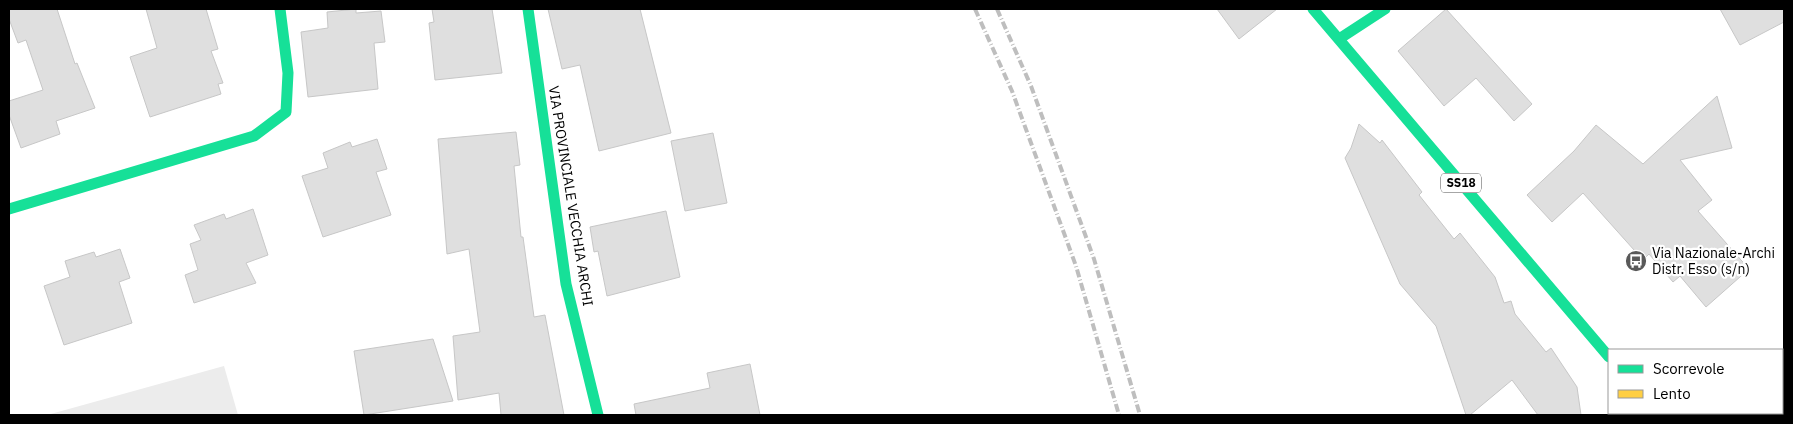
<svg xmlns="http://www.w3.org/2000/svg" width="1793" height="424" viewBox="0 0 1793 424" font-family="'IBM Plex Sans',sans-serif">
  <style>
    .green { fill: #ececec }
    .building { fill: #dfdfdf; stroke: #c7c7c7 }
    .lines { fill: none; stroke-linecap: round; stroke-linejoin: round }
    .fast { stroke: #16e098; stroke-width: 11 }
    .slow { stroke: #ffcf43; stroke-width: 11 }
    .rail { stroke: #bebebe; stroke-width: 4; stroke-dasharray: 8 2.5 1 2.5; stroke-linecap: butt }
    .labels { text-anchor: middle; stroke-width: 4.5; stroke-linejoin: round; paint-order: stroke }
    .shield { fill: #fff; stroke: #4c4c4c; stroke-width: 1 }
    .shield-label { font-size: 12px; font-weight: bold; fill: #000 }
    .street-label { font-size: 14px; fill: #000; stroke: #fff }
    .poi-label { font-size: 14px; fill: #000; stroke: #fff; text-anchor: start }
  </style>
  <rect width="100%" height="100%" fill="#fff"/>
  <path class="green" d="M224 366 238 415H47Z"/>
  <path class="building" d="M9 9H57L75 64 77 63 95 108 56 121 60 134 21 148 9 115V101L43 90 26 40 18 43 9 19Z
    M146 9H206L218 49 211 51 223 83 218 84 221 94 150 117 130 57 157 48Z
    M356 9V13L381 11 385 42 374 43 378 89 308 97 301 32 328 28 327 12Z
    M432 9H492L502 73 435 80 429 23 434 22Z
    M548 9H640L671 133 599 151 580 65 562 69Z
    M1217 9H1277L1239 39Z
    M1446 9 1532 104 1514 121 1476 78 1444 106 1398 51Z
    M1720 9H1784V22L1740 45Z
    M1717 96 1732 148 1680 160 1712 200 1698 211 1749 269 1706 307 1680 276 1673 282 1649 254 1643 260 1583 193 1552 222 1527 195 1574 151 1596 125 1643 164Z
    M1359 124 1380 143 1382 140 1422 192 1419 195 1454 239 1460 233 1495 277 1504 303 1511 301 1515 314 1546 352 1551 348 1577 387 1581 415H1538L1512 380 1470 415H1466L1436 326 1400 284 1345 158 1351 148Z
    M516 132 520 165 514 166 521 237H523L534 317 545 315 564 415H501L499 393 458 400 453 336 480 332 469 249 447 254 438 139Z
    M713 133 727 203 685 211 671 141Z
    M377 139 387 169 376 172 391 215 323 237 302 176 328 168 323 153 350 142 352 147Z
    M253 209 268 255 246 263 256 283 194 303 185 275 198 270 190 244 201 240 194 225 224 214 226 219Z
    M666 211 680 277 607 296 598 251 594 252 590 227Z
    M120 249 130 278 119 282 132 323 64 345 44 286 70 277 65 261 94 252 96 257Z
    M433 339 453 401 364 415 354 351Z
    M750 364 760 415H636L634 404 710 388 707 373Z"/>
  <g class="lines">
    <path class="fast" d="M528 9 566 284 598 415
      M1313 9 1609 357
      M1339 39 1385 9
      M9 209 254 136 286 112 288 73 280 9"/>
    <path class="slow" d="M1657 413 1659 415"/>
    <path class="rail" d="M975 9 1012 91 1076 266 1119 415
      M997 9 1031 86 1094 259 1140 415"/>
  </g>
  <defs>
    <g id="bus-disc" transform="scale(1.125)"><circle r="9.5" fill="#595959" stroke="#fff"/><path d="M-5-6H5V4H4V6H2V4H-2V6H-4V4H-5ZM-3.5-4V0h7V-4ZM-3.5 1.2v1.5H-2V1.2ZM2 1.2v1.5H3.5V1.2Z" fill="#fff"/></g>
  </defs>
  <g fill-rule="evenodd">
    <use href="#bus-disc" x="1636" y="261"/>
  </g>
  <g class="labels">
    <rect class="shield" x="1441" y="173.5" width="40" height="19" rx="4"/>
    <g class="shield-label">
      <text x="1461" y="187">SS18</text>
    </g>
    <g class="street-label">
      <text transform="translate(571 196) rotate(81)" y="5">VIA PROVINCIALE VECCHIA ARCHI</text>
    </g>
    <g class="poi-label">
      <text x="1652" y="258">Via Nazionale-Archi<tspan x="1652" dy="16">Distr. Esso (s/n)</tspan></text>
    </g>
  </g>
  <rect width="1793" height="424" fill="none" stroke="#000000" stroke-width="20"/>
  <rect x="1608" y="349" width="175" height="65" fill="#ffffff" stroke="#999999"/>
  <rect x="1618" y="365" width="25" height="8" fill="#16e098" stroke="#999999"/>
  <text x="1653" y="374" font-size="15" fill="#000000">Scorrevole</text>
  <rect x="1618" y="390" width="25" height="8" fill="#ffcf43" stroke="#999999"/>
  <text x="1653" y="399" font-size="15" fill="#000000">Lento</text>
</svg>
